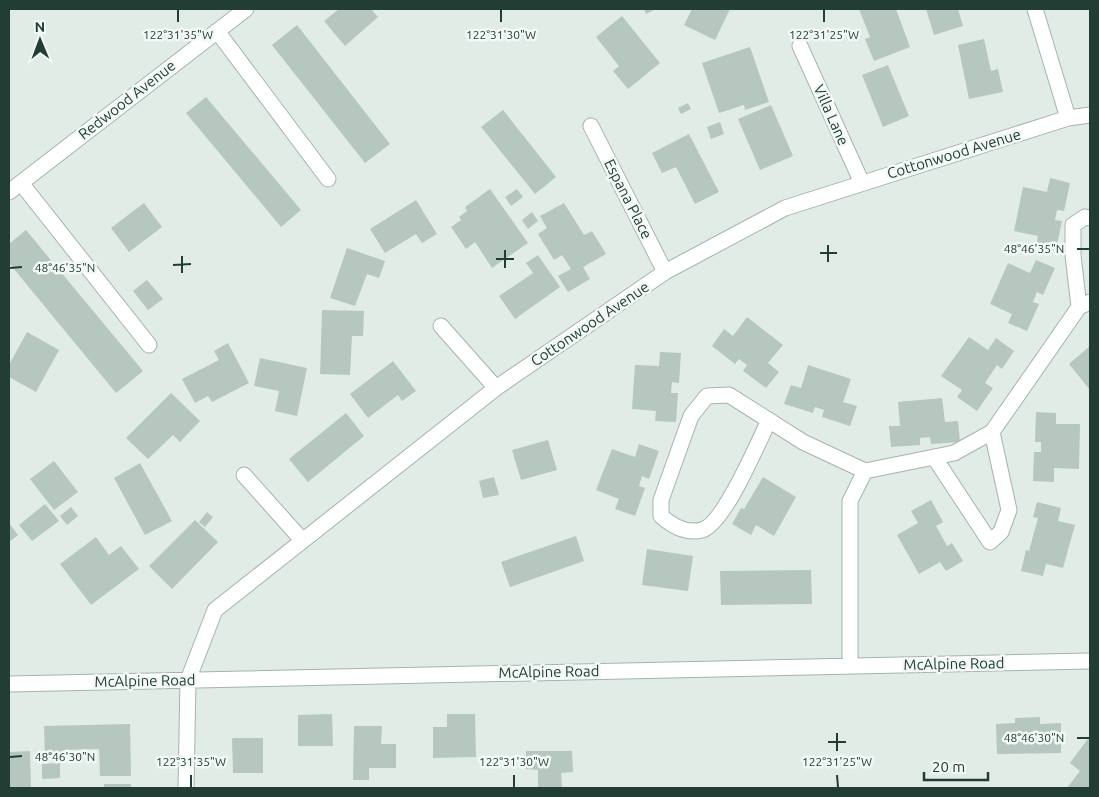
<svg xmlns="http://www.w3.org/2000/svg" width="1099" height="797" viewBox="0 0 1099 797" font-family="Ubuntu,sans-serif">
  <style>
    .building { fill: #b6c7bf }
    .lines { fill: none; stroke-linecap: round; stroke-linejoin: round }
    .minor-casing { stroke: #a4b4ad; stroke-width: 17 }
    .minor { stroke: #fff; stroke-width: 15 }
    .ticks { fill: none; stroke: #213d34; stroke-width: 2 }
    .labels { text-anchor: middle; stroke-width: 5; stroke-linejoin: round; paint-order: stroke }
    .street-label { font-size: 15px; fill: #213d34; stroke: #f2f8f5 }
    .ticks-label { font-size: 12px; text-anchor: middle; fill: #213d34; stroke: #f2f8f5; stroke-width: 5; stroke-linejoin: round; paint-order: stroke }
  </style>
  <rect width="100%" height="100%" fill="#e1ece6"/>
  <path class="building" d="M339 9H371L378 17 345 46 324 21Z
    M644 9H656L646 14Z
    M692 9H730L715 40 684 25Z
    M859 9H896L910 47 874 61 865 39 870 37Z
    M926 9H958L963 26 934 35Z
    M622 16 660 63 628 89 613 71 619 66 596 37Z
    M297 25 390 144 365 163 272 45Z
    M984 39 991 71 998 69 1003 92 969 99 958 45Z
    M750 47 769 102 745 110 744 105 719 113 702 63Z
    M888 65 909 116 883 127 862 75Z
    M206 97 301 210 281 227 186 113Z
    M688 103 691 109 681 114 678 108Z
    M771 105 793 156 760 170 738 119Z
    M503 110 556 177 535 194 481 127Z
    M720 122 724 134 711 139 707 127Z
    M689 134 719 192 695 204 676 167 662 173 652 153Z
    M1050 178 1070 183 1064 211 1057 210 1055 220 1062 221 1056 250 1036 246 1038 236 1014 231 1023 187 1047 192Z
    M490 189 528 243 492 268 475 242 466 249 451 227 461 220 459 217 467 211 465 207Z
    M517 189 523 197 511 206 505 197Z
    M416 200 437 234 422 243 416 234 385 253 370 229Z
    M144 203 162 227 129 252 111 228Z
    M564 203 584 235 592 231 606 254 583 267 590 279 568 292 558 276 571 269 562 255 554 260 538 234 547 228 540 216Z
    M532 212 538 221 528 229 522 220Z
    M26 230 143 371 116 393 9 263V244Z
    M347 248 385 261 379 278 367 274 355 306 330 298Z
    M538 255 560 287 515 319 499 296 533 273 526 263Z
    M1036 260 1055 268 1043 295 1037 292 1033 302 1039 304 1027 331 1008 323 1012 314 990 304 1008 263 1030 273Z
    M147 280 163 299 148 310 133 291Z
    M322 310 364 311 363 336H352L350 375 320 374Z
    M747 317 783 345 768 363 779 372 766 388 743 371 747 365 739 359 735 364 712 346 724 329 733 336Z
    M27 332 59 350 36 392 9 377V365Z
    M969 337 988 350 996 338 1014 351 1002 369 997 365 985 383 993 388 977 411 957 397 962 390 941 376Z
    M228 343 249 383 212 402 208 396 195 403 182 379 219 360 214 351Z
    M1090 346V390L1069 364Z
    M660 352 681 353 679 383 672 382 671 393H678L676 422 655 421 656 411 632 409 635 365 659 366Z
    M260 358 307 368 297 416 275 411 279 391 254 386Z
    M393 361 416 391 402 401 398 395 368 418 350 394Z
    M808 365 851 379 843 402 857 406 850 426 822 417 824 410 815 407 813 413 784 404 791 385 801 388Z
    M171 393 200 421 180 442 173 435 148 459 126 438Z
    M942 398 945 422 958 421 960 442 931 444 930 437 920 438V445L891 447 889 426H900L898 402Z
    M1036 412 1056 413V424H1080L1079 469 1054 468V482L1033 481 1034 452H1041V442H1035Z
    M346 413 364 436 308 482 289 459Z
    M548 440 557 470 521 480 512 450Z
    M639 444 659 451 649 479 642 476 639 486 645 488 635 516 615 509 619 499 596 490 612 449 635 457Z
    M54 461 78 492 54 510 30 479Z
    M140 463 172 521 145 535 114 478Z
    M494 477 499 495 483 498 479 481Z
    M763 477 796 497 774 536 756 525 751 535 732 524 741 508 744 509Z
    M931 500 943 522 936 526 947 546 952 543 963 561 946 571 940 562 919 574 897 535 918 523 911 511Z
    M1037 502 1061 508 1058 521 1075 525 1063 568 1046 564 1043 576 1021 571 1026 550 1029 551 1038 518 1033 517Z
    M45 504 59 521 32 541 19 525Z
    M71 507 78 516 67 525 60 516Z
    M207 512 213 517 205 527 199 522Z
    M195 520 218 542 172 589 149 566Z
    M9 523 18 535 9 542Z
    M576 536 584 561 510 587 501 562Z
    M96 537 109 555 121 546 139 569 91 605 60 564Z
    M647 549 693 556 688 591 642 585Z
    M811 570 812 604 721 605 720 571Z
    M332 714 333 746H298V715Z
    M447 714H475L476 757 433 758V727H447Z
    M1040 717V724L1061 723V753L997 754 996 724 1015 723V718Z
    M130 724 131 776H100L99 749 64 750V759H45L44 726Z
    M354 726H382L381 744H396V768H369V780H353Z
    M1090 736V788H1067L1080 771 1070 763Z
    M232 738H263V773H233Z
    M30 751 31 788H9V752Z
    M526 751H572L573 772 561 773 562 788H538V770L526 769Z
    M60 763V778L42 779V764Z
    M104 784H131V788H104Z"/>
  <g class="lines">
    <g class="minor-casing">
      <path id="minor" d="M1035 9 1068 118
        M217 31 328 179
        M800 46 862 183
        M591 126 665 272
        M21 183 149 345
        M9 192 246 9
        M1079 307 1073 255V225L1085 217 1090 218
        M441 326 496 388
        M769 420C758 443 724 524 702 530 687 534 672 526 661 516V500L691 416 707 396 729 395 803 442 865 471
        M934 457 990 542 1001 532 1009 510 992 432
        M244 475 302 540
        M850 666V501L865 471 954 453 992 432 1079 307 1090 302
        M9 684 1090 661
        M186 788 188 680 215 610 496 388 665 272 785 208 1068 118 1090 115"/>
    </g>
    <use href="#minor" class="minor"/>
  </g>
  <path class="ticks" d="M178 10V22M501 10V22M824 10V22M828 245V262M1077 249H1089M505 250V268M820 253H837M182 256V273M496 259H514M173 265 191 264M10 268 22 267M837 733V751M1077 738H1089M828 742H846M10 757 22 756M191 775V787M514 775V787M837 775 838 787"/>
  <g class="labels">
    <g class="street-label">
      <text transform="translate(127 100) rotate(-38)" y="5">Redwood Avenue</text>
      <text transform="translate(831 115) rotate(66)" y="5">Villa Lane</text>
      <text transform="translate(954 154) rotate(-17)" y="5">Cottonwood Avenue</text>
      <text transform="translate(628 199) rotate(63)" y="5">Espana Place</text>
      <text transform="translate(590 324) rotate(-34)" y="5">Cottonwood Avenue</text>
      <text transform="translate(954 664) rotate(-1)" y="5">McAlpine Road</text>
      <text transform="translate(549 672) rotate(-1)" y="5">McAlpine Road</text>
      <text transform="translate(145 681) rotate(-1)" y="5">McAlpine Road</text>
    </g>
  </g>
  <g class="ticks-label">
    <text x="178" y="39">122°31'35"W</text>
    <text x="501" y="39">122°31'30"W</text>
    <text x="824" y="39">122°31'25"W</text>
    <text x="1034" y="253">48°46'35"N</text>
    <text x="65" y="272">48°46'35"N</text>
    <text x="1034" y="742">48°46'30"N</text>
    <text x="65" y="761">48°46'30"N</text>
    <text x="191" y="766">122°31'35"W</text>
    <text x="514" y="766">122°31'30"W</text>
    <text x="837" y="766">122°31'25"W</text>
  </g>
  <rect width="1099" height="797" fill="none" stroke="#213d34" stroke-width="20"/>
  <g transform="translate(40 40) rotate(359)" stroke="#f2f8f5" stroke-width="4" paint-order="stroke">
  <path d="M0-4L9 19L0 12L-9 19Z" fill="#213d34"/>
  <text y="-8" font-size="14" font-weight="bold" text-anchor="middle" fill="#213d34">N</text>
  </g>
  <path d="M924 772v8h64v-8" fill="none" stroke="#213d34" stroke-width="2.5"/>
  <text x="932" y="772" font-size="15" fill="#213d34" stroke="#f2f8f5" stroke-width="4" paint-order="stroke">20 m</text>
</svg>
